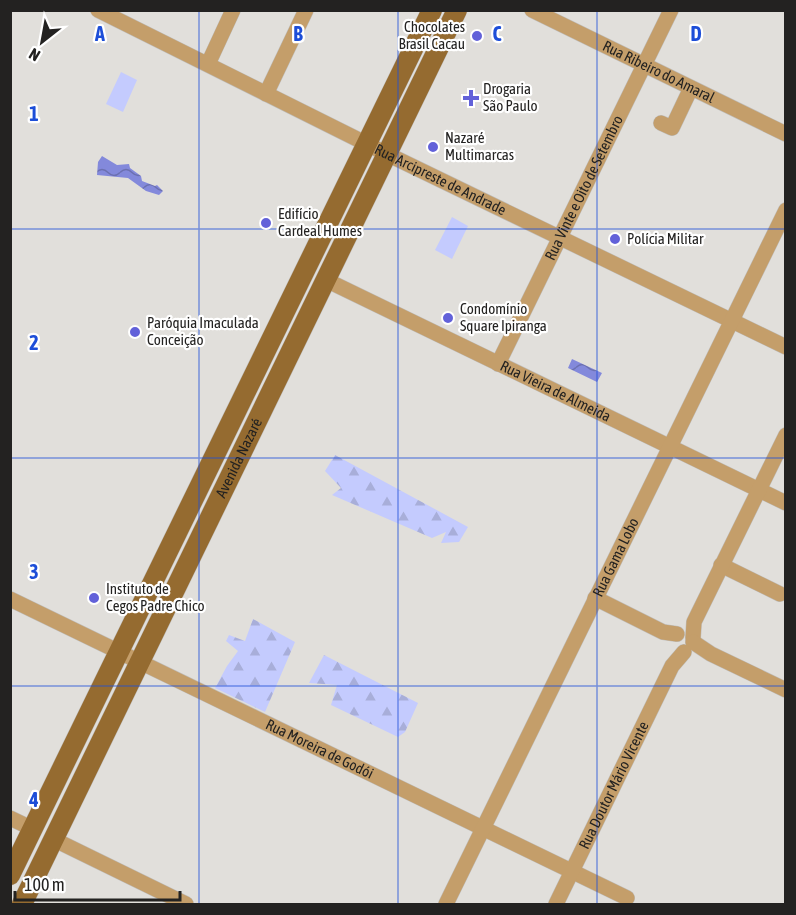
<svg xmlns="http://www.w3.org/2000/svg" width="796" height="915" viewBox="0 0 796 915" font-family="'Asap Condensed',sans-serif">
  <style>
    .forest { fill: url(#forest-firs) }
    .garden { fill: #c4cbfe }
    .water { fill: url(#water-waves) }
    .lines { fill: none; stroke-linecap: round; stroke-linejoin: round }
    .minor-casing { stroke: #bfbdba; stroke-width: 16 }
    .major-casing { stroke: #bfbdba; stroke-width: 21 }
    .minor { stroke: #c49e6a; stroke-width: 15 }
    .major { stroke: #956b30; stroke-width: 20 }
    .grid { fill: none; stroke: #1d4ed8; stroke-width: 1.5; stroke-opacity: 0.55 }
    .poi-dot { fill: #6261d9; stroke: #fff; stroke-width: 2 }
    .labels { text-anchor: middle; stroke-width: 4.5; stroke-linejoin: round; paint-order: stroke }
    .poi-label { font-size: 15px; fill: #232221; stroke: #fff; text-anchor: start }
    .street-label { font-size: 15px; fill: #232221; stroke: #fff }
    .grid-label { font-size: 20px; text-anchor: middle; font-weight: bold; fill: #1d4ed8; stroke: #fff; stroke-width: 4.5; stroke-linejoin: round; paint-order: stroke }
  </style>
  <defs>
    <pattern id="forest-firs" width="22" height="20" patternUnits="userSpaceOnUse" patternTransform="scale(1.5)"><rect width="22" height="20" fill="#c4cbfe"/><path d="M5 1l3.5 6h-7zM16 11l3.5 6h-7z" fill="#a8aed9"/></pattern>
    <pattern id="water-waves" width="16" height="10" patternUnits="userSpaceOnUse" patternTransform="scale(1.5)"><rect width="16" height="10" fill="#8389db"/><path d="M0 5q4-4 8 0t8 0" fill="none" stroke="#6b70b1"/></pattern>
  </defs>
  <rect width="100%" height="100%" fill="#e1dfdb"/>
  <path class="forest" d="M335 455 468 527 459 542 441 543 446 532 432 538 332 495 341 488 325 471Z
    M253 619 295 642 265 712 215 688 227 666 238 651 226 641 229 635 245 641Z
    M324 655 418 703 405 732 398 737 331 705 337 685 309 683Z"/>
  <path class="garden" d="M121 72 137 80 123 112 106 104Z
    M452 217 468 226 452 259 435 250Z"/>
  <path class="water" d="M102 156 117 165 129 164 130 168 141 176 142 181 155 186 157 185 163 191 159 195 146 191 128 178 97 175 98 162Z
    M572 359 602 373 597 382 568 368Z"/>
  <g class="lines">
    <g class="minor-casing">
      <g id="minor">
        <path id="s1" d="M98 10 387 154 786 347"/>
        <path id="s2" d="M532 10 786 134"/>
        <path d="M208 64 233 10"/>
        <path d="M266 94 306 10"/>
        <path d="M661 123 672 128 691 88"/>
        <path id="s3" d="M326 280 786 503"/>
        <path id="s4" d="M498 364 671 10"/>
        <path d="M721 565 780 594"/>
        <path d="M595 598 663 632 677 634"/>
        <path id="s5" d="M10 599 627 898"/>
        <path d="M693 638 694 622 786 435"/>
        <path d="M693 642 711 654 786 690"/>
        <path d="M10 818 33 829"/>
        <path d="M53 839 186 904"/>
        <path id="s6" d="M446 904 786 210"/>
        <path id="s7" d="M556 904 672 666 684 652"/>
      </g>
    </g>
    <g class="major-casing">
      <g id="major">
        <path d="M10 875 432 10"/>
        <path id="s8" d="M22 904 457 10"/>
      </g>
    </g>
    <use href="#minor" class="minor"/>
    <use href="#major" class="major"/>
  </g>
  <path class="grid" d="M199 10V904M398 10V904M597 10V904M10 229H786M10 458H786M10 686H786"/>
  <g class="poi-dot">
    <circle cx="477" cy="36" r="6"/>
    <path d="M468 89h6v6h6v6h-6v6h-6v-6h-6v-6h6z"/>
    <circle cx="433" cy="147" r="6"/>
    <circle cx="266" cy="223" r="6"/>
    <circle cx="615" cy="239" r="6"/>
    <circle cx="448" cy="318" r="6"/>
    <circle cx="135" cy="332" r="6"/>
    <circle cx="94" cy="598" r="6"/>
  </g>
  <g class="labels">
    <g class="poi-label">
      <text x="465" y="32" text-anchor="end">Chocolates<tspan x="465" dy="17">Brasil Cacau</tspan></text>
      <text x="483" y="94">Drogaria<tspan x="483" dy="17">São Paulo</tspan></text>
      <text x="445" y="143">Nazaré<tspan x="445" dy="17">Multimarcas</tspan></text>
      <text x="278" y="219">Edifício<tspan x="278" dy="17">Cardeal Humes</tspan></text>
      <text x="627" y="244">Polícia Militar</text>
      <text x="460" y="314">Condomínio<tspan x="460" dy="17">Square Ipiranga</tspan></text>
      <text x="147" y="328">Paróquia Imaculada<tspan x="147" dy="17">Conceição</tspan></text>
      <text x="106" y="594">Instituto de<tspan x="106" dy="17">Cegos Padre Chico</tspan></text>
    </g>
    <g class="street-label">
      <text dy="5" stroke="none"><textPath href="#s2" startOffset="141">Rua Ribeiro do Amaral</textPath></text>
      <text dy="5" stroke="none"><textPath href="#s1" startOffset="382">Rua Arcipreste de Andrade</textPath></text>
      <text dy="5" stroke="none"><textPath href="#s4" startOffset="196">Rua Vinte e Oito de Setembro</textPath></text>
      <text dy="5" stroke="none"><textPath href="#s3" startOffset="255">Rua Vieira de Almeida</textPath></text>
      <text dy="5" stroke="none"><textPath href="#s8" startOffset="496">Avenida Nazaré</textPath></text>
      <text dy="5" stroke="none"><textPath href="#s6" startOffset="386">Rua Gama Lobo</textPath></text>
      <text dy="5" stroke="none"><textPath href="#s5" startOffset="344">Rua Moreira de Godói</textPath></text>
      <text dy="5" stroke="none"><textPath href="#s7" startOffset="132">Rua Doutor Mário Vicente</textPath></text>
    </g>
  </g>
  <g class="grid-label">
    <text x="100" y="41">A</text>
    <text x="298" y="41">B</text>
    <text x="497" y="41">C</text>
    <text x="696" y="41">D</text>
    <text x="34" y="121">1</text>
    <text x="34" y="350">2</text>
    <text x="34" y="579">3</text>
    <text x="34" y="807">4</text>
  </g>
  <rect width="796" height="915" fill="none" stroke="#232221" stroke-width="24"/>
  <g transform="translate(42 42) rotate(211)" stroke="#ffffff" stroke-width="4.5" paint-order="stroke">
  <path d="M0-4.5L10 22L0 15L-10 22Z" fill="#232221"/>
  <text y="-9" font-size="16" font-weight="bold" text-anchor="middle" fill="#232221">N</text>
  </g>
  <path d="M15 891v9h165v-9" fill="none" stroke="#232221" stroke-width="3"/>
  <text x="24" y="891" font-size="18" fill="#232221" stroke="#ffffff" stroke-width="4.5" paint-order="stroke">100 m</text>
</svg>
